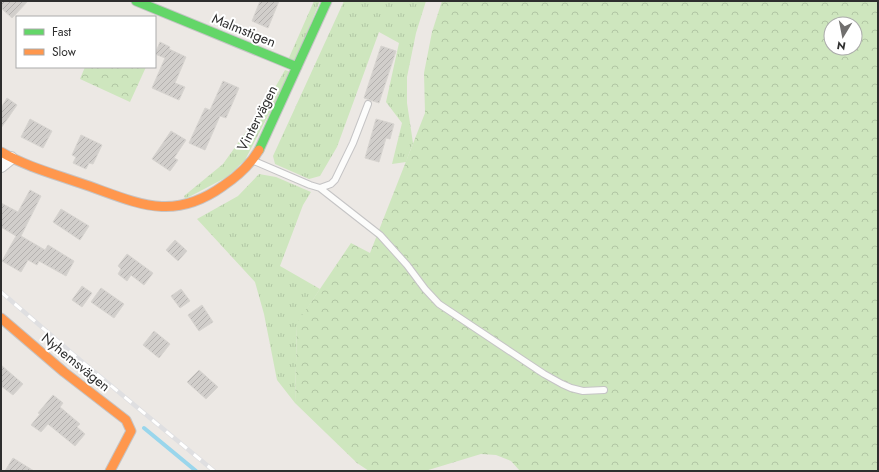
<svg xmlns="http://www.w3.org/2000/svg" width="879" height="472" viewBox="0 0 879 472" font-family="Jost,sans-serif">
  <style>
    .grass { fill: url(#grass-tufts) }
    .forest { fill: url(#forest-crowns); fill-rule: evenodd }
    .lines { fill: none; stroke-linecap: round; stroke-linejoin: round }
    .stream { stroke: #99d6ec; stroke-width: 4 }
    .building { fill: url(#building-hatch); stroke: #d7d4d0 }
    .lane-casing { stroke: #c5c4c5; stroke-width: 8 }
    .street-casing { stroke: #c5c4c5; stroke-width: 14 }
    .fast-casing { stroke: #c5c4c5; stroke-width: 11 }
    .slow-casing { stroke: #c5c4c5; stroke-width: 11 }
    .lane { stroke: #fcfcfb; stroke-width: 6 }
    .street { stroke: #fcfcfb; stroke-width: 12 }
    .fast { stroke: #63d668; stroke-width: 9 }
    .slow { stroke: #ff974d; stroke-width: 9 }
    .rail-casing { stroke: #dfdfe1; stroke-width: 4.5 }
    .rail { stroke: #fff; stroke-width: 3; stroke-dasharray: 9; stroke-linecap: butt }
    .labels { text-anchor: middle; stroke-width: 4; stroke-linejoin: round; paint-order: stroke }
    .street-label { font-size: 14px; fill: #2e2e2e; stroke: #fff }
  </style>
  <defs>
    <pattern id="grass-tufts" width="24" height="20" patternUnits="userSpaceOnUse"><rect width="24" height="20" fill="#cee6be"/><path d="M3 7l-1-3M5 7V3M7 7l1-3M15 17l-1-3M17 17v-4M19 17l1-3" fill="none" stroke="#b1c6a4"/></pattern>
    <pattern id="forest-crowns" width="20" height="18" patternUnits="userSpaceOnUse"><rect width="20" height="18" fill="#cee6be"/><path d="M2 6a3 3 0 1 1 6 0M12 15a3 3 0 1 1 6 0" fill="none" stroke="#b1c6a4"/></pattern>
    <pattern id="building-hatch" width="6" height="6" patternUnits="userSpaceOnUse"><rect width="6" height="6" fill="#d1cecb"/><path d="M-1 1l2-2M0 6l6-6M5 7l2-2" fill="none" stroke="#b4b1af"/></pattern>
  </defs>
  <rect width="100%" height="100%" fill="#ece8e4"/>
  <path class="grass" d="M314 1H320L295 62 288 60Z
    M344 1H426L416 33 407 77V103L413 143 406 162 392 164 402 123 386 102 399 43 379 32 337 147 320 176 309 179 275 164 273 156Z
    M285 70 291 72 245 160 227 177 185 199 184 196 223 164 264 107Z
    M259 174 276 177 311 192 303 205 280 266 320 289 297 324 295 403 277 380 264 314 255 282 197 219 238 196Z"/>
  <path class="forest" d="M442 1H878V471H520L511 461 496 455 481 454 425 471H369L357 463 295 403 297 323 351 243 370 253 425 113 424 73 432 32ZM831 24H855V48H831Z
    M85 67H146L130 102 80 79Z"/>
  <g class="lines">
    <path class="stream" d="M144 428 196 471"/>
  </g>
  <path class="building" d="M1 1H28L12 18 1 8Z
    M260 1H279L268 28 252 21Z
    M160 42 170 47 169 49 186 57 175 83 185 87 179 100 152 88 165 58 155 54Z
    M381 46 396 51 379 103 364 98Z
    M223 81 239 88 226 118 220 116 205 150 189 143 205 108 210 110Z
    M7 98 17 105 1 128V108Z
    M30 119 52 131 43 148 21 137Z
    M376 119 394 124 390 139 386 138 379 162 365 158Z
    M171 131 186 140 174 158 178 160 170 171 152 159Z
    M81 135 102 145 93 164 89 163 86 169 73 163 76 157 72 155Z
    M30 190 41 196 21 236 45 250 48 245 74 261 66 276 39 261 37 265 28 260 21 272 2 261 16 236 1 227V203L18 212Z
    M61 209 89 226 80 240 53 222Z
    M175 240 187 251 178 261 166 250Z
    M127 254 153 273 144 285 131 275 127 281 118 274 121 269 118 266Z
    M82 286 92 293 82 307 72 300Z
    M101 288 124 304 114 318 91 302Z
    M181 289 190 301 180 308 171 296Z
    M202 305 213 322 199 331 188 315Z
    M154 331 170 344 159 358 143 345Z
    M1 365 23 384 13 395 1 386Z
    M199 370 218 387 206 399 187 382Z
    M53 395 63 403 60 407 80 424 77 427 85 434 75 446 48 424 41 432 31 425 40 414 38 413Z
    M13 458 34 471H5Z"/>
  <g class="lines">
    <g class="lane-casing">
      <path id="lane" d="M254 161 310 185 320 188 380 235 407 265 425 289 439 304 544 374 562 384 571 388 583 391 604 390
        M320 188 331 184 335 180 353 143 368 104"/>
    </g>
    <g class="street-casing">
      <path id="street" d="M1 166 11 158"/>
    </g>
    <g class="fast-casing">
      <path id="fast" d="M136 1 297 67
        M259 150 327 1"/>
    </g>
    <g class="slow-casing">
      <path id="slow" d="M1 152C25 166 54 174 80 183 134 201 170 224 223 186 238 176 250 165 259 150
        M1 318 64 372 126 420 131 431 110 471"/>
    </g>
    <use href="#lane" class="lane"/>
    <use href="#street" class="street"/>
    <use href="#fast" class="fast"/>
    <use href="#slow" class="slow"/>
    <g class="rail-casing">
      <path id="rail" d="M1 292 74 355 214 471"/>
    </g>
    <use href="#rail" class="rail"/>
  </g>
  <g class="labels">
    <g class="street-label">
      <text transform="translate(244 30) rotate(22)" y="5">Malmstigen</text>
      <text transform="translate(257 118) rotate(-63)" y="5">Vintervägen</text>
      <text transform="translate(76 362) rotate(39)" y="5">Nyhemsvägen</text>
    </g>
  </g>
  <rect width="879" height="472" fill="none" stroke="#2e2e2e" stroke-width="4"/>
  <rect x="16" y="16" width="140" height="52" fill="#ffffff" stroke="#ababab"/>
  <rect x="24" y="29" width="20" height="6" fill="#63d668" stroke="#ababab"/>
  <text x="52" y="36" font-size="12" fill="#2e2e2e">Fast</text>
  <rect x="24" y="49" width="20" height="6" fill="#ff974d" stroke="#ababab"/>
  <text x="52" y="56" font-size="12" fill="#2e2e2e">Slow</text>
  <g transform="translate(843 36) rotate(190)"><circle r="19" fill="#ffffff" stroke="#ababab"/>
  <path d="M0-3L7 15L0 10L-7 15Z" fill="#706f6e"/>
  <text y="-6" font-size="11" font-weight="bold" text-anchor="middle" fill="#2e2e2e">N</text>
  </g>
</svg>
